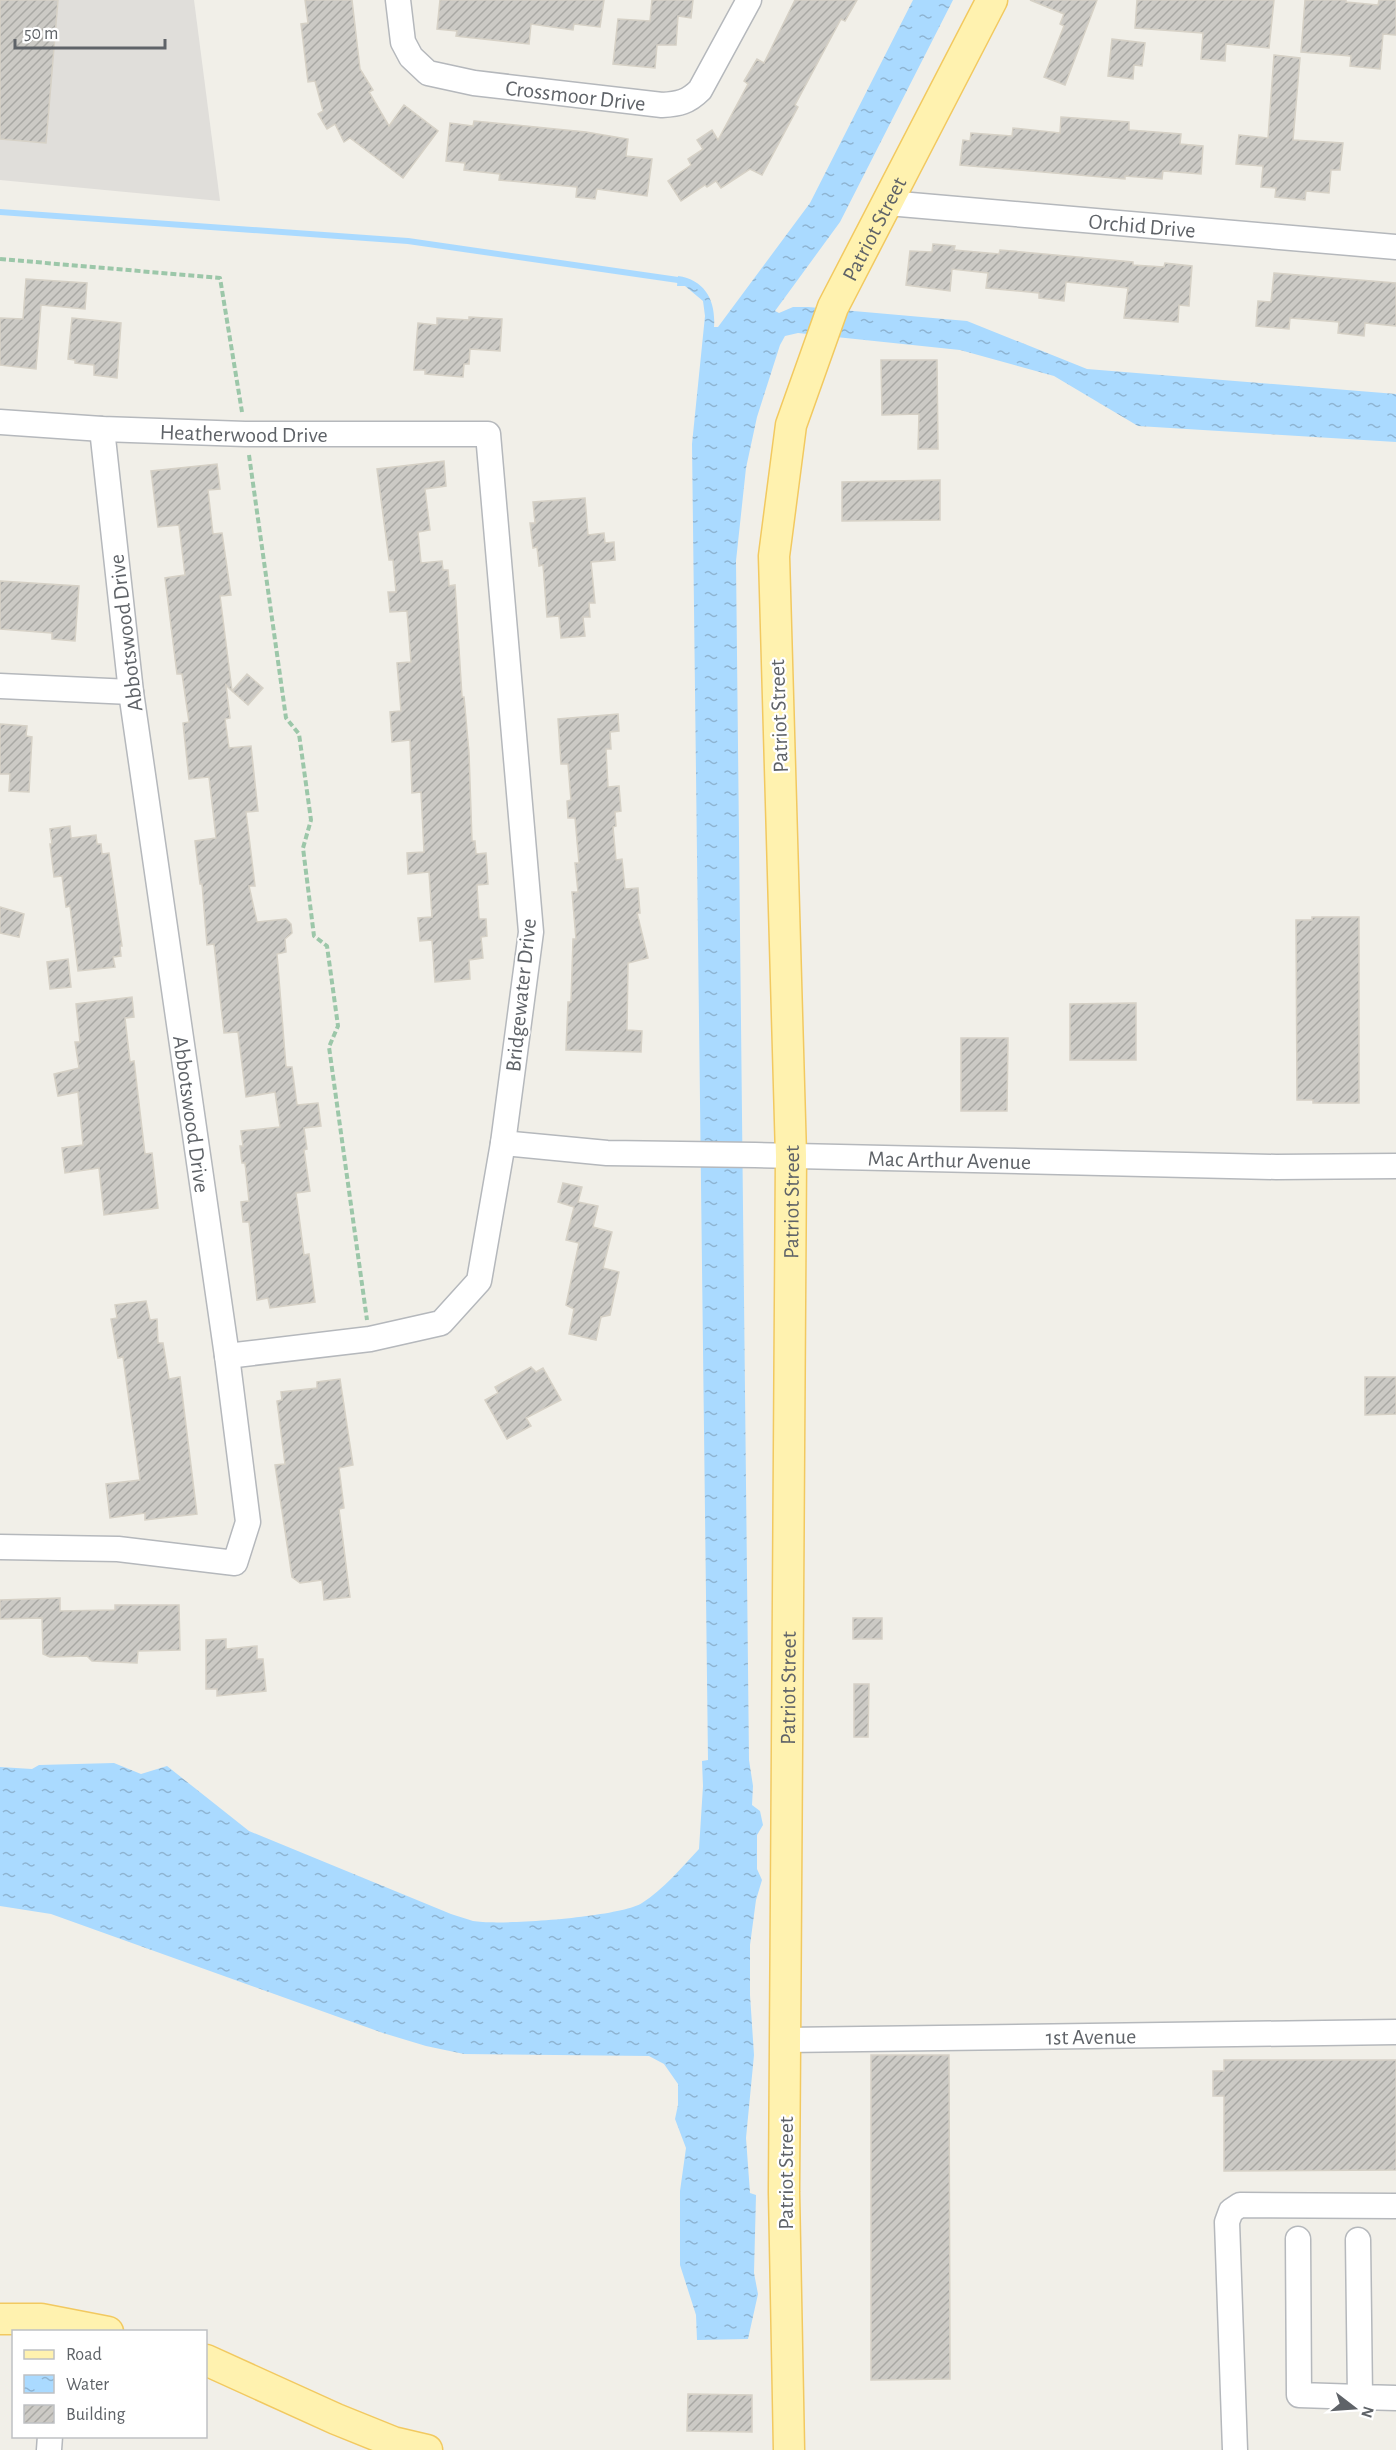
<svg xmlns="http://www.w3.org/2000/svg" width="1396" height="2450" viewBox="0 0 1396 2450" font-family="'Alegreya Sans',sans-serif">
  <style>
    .industrial { fill: #e0deda }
    .water { fill: url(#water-ripples) }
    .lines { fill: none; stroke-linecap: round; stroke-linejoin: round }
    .stream { stroke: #aadaff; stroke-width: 6 }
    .building { fill: url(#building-hatch); stroke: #d6d1c6; stroke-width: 1.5 }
    .minor-casing { stroke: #b5b8bc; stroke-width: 27 }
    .major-casing { stroke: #f2c960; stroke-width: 33 }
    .path { stroke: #9cc7a9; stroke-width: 4; stroke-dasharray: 6 3; stroke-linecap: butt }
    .minor { stroke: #fff; stroke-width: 24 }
    .major { stroke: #fff2af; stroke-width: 30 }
    .labels { text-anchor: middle; stroke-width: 4.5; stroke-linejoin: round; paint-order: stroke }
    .street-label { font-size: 22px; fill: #5f6368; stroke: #fff }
  </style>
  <defs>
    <pattern id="water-ripples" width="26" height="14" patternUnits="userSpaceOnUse" patternTransform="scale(1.5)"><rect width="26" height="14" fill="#aadaff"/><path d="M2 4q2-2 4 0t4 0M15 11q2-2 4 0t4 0" fill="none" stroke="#8eb4d2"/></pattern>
    <pattern id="building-hatch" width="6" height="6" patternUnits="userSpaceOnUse" patternTransform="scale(1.5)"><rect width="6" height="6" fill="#cccac5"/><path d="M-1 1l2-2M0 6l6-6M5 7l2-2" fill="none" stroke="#a9a8a4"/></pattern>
  </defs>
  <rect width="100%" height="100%" fill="#f1efe8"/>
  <path class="industrial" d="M0 0H194L220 201 0 180Z"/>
  <path class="water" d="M913 0H953L840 222 775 311 779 313 793 307H808L967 321 1087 369 1396 394V442L1138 426 1054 376 960 350 798 333 785 336 780 345 757 417 746 468 736 561 749 1760 753 1786 752 1805 760 1811 763 1825 757 1835V1869L762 1880 756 1900 750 1945V1995L754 2055 746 2138 750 2193 756 2195 754 2273 758 2294 748 2339 697 2340 696 2315 680 2265V2191L686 2148 675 2119 678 2105V2084L664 2064 649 2056 464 2054 426 2046 383 2033 51 1914 0 1906V1767L32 1769 39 1765 114 1763 141 1774 167 1766 249 1831 451 1914C458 1916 466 1919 473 1921 499 1926 621 1917 642 1903 664 1889 681 1868 699 1849L703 1786 702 1761 708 1760 692 444 705 316 703 301 685 286H677L678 276C706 280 716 302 714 327H718L810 203Z"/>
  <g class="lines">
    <path class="stream" d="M0 212 408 241 678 280"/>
  </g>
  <path class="building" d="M0 0H58L46 143 0 139Z
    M305 0H352L360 69 373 90 369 92 389 126 404 105 438 131 403 178 350 138 344 142 335 124 327 129 318 114 323 111 315 81 308 82 301 24 308 23Z
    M440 0H604L600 27 574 24 573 30 531 24 529 44 456 36 457 31 437 29Z
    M652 0H693L691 18 678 16 676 45H657L655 68 613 64 618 19 650 21Z
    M795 0H857L845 21 841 19 795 105 798 107 762 175 750 169 721 188 716 181 707 187 705 185 681 201 668 181 691 165 688 159 703 149 697 140 712 130 718 140 748 84 744 81 757 59 764 63Z
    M1030 0H1097L1065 85 1044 77 1064 26 1060 24 1064 14Z
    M1137 0H1274L1269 48 1226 44 1225 61 1201 59 1203 33 1135 28Z
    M1305 0H1346V2L1378 5 1379 0H1396V35L1383 34 1380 69 1350 66 1351 56 1301 52Z
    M1112 39 1145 43 1142 66 1134 65 1133 79 1108 76Z
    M1274 55 1300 58 1293 140 1343 143 1340 170H1331L1329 193 1306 191 1305 200 1275 197 1276 188 1261 187 1263 166 1236 164 1239 135 1268 138Z
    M1061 117 1129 122V130L1181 134 1180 144 1203 146 1201 174 1163 171 1162 179 1125 176V179L960 165 963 140 970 141 971 133 1012 136 1013 128 1060 133Z
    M474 121 586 132 628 139 626 156 652 159 647 196 597 189 595 199 576 197 577 187 499 180 500 174 464 170 465 163 446 161 450 123 473 126Z
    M933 244 955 246 954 250 999 254 1000 250 1133 262V265L1164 267 1165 263 1192 266 1189 306 1179 305 1178 322 1124 318 1128 288 1066 282 1064 301 1039 298V293L986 288 988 273 952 269 950 291 906 285 910 251 932 252Z
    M1274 273 1396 283V326L1365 323 1364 336 1338 333 1339 322 1290 318 1289 329 1256 326 1258 301 1271 302Z
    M26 279 87 283 85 309 41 305 36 369 0 365V318L23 319Z
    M469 317 502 319 500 351 470 349 469 364H464L463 377 425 374V370H414L418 323 437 325V318L469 320Z
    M72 318 121 323 117 378 94 375V365L75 363V360L68 359Z
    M881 360H937L938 449H918L919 414 882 415Z
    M444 461 446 486 425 489 430 530 418 532 421 563 442 561 443 570H448L449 586 455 585 462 697H464L469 753 472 841H475L476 854 486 853 488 884 477 885 479 919H486L487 936 481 937 483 958 469 960 470 979 435 982 432 940 420 941 418 918 432 917 429 872 408 874 407 853 424 852 421 792 412 793 410 740 392 742 390 712 401 711 397 663 411 662 407 611 390 612 388 592H396L393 560H389L377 469Z
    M217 464 220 489 208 490 213 534 222 533 231 595 220 596 232 691 226 685 230 718 225 719 229 748 251 746 258 811 246 812 255 886H249L257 922 286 919 291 924 292 933 285 939 286 952 277 954 286 1067H292L297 1105 318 1103 321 1126 304 1128 307 1149 304 1150 310 1191 296 1193 304 1255 309 1254 315 1302 270 1308 268 1298 257 1300 249 1222H243L241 1202 249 1201 245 1163H242L240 1146H243L241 1131 280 1127 275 1092 246 1097 238 1032 224 1033 214 944 207 945 202 884H200L195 841 216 838 209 777 189 779 183 723 189 722 182 674H177L165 578 185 575 179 525 158 527 151 471Z
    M940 480V520L842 521V482Z
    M585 498 588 535 604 533 605 543 614 542 615 560 591 562 595 603H589L590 617H583L585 636 561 638 559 616 547 617 543 565 539 566 537 547 533 548 530 523H535L533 502Z
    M0 581 79 586 75 641 52 639V633L0 629Z
    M247 674 263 688 248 705 232 691Z
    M618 714 619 731 610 732 611 749H606L608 787 619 786 621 811 615 812 616 826 613 827 616 860 622 859 625 889 638 888 640 913H637L648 958 628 963 627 1030 642 1031 641 1052 566 1050 568 1002H571L573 939H576L572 892H578L575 863H579L575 818H568L567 801 571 800 568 764H561L558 719Z
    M0 724 27 726 26 736 32 737 29 792 9 791 10 774H0Z
    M70 826 71 838 96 835 97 844H101L102 854 109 853 122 946H120L121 956 113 957 115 967 78 971 70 906 66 907 62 876 54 877 50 844H52L50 829Z
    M0 907 24 914 19 937 0 933Z
    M1312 917H1359V1103H1313V1100H1297L1296 920H1312Z
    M68 959 71 987 50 989 47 962Z
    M132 997 134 1017 125 1018 130 1062 134 1061 145 1154 152 1153 158 1208 104 1215 99 1168 65 1173 62 1148 83 1145 78 1092 58 1096 54 1074 79 1068 75 1042H80L76 1004Z
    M1136 1003V1060H1070V1004Z
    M961 1038H1008L1007 1111H961Z
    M563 1183 582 1187 578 1202 598 1206 593 1227 612 1232 603 1268 619 1272 610 1315 601 1317 596 1340 569 1334 574 1309 566 1305 579 1243 566 1240 574 1207 558 1202Z
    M146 1301 150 1320 157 1319 158 1343H163L169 1379 180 1377 197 1514 145 1520V1513L110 1518 106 1484 140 1480 123 1357 118 1358 111 1319 117 1318 115 1305Z
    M531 1367 536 1372 543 1368 561 1400 526 1418 531 1426 507 1439 485 1400 498 1393 495 1387Z
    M1365 1377H1396V1414L1365 1415Z
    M340 1379 353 1465 339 1468 344 1508 339 1509 350 1597 324 1600 322 1580 300 1583 292 1577 275 1465 285 1464 277 1401 282 1400 281 1392 317 1388V1382Z
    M60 1598V1611L115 1610V1605H179L180 1650 138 1651 137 1663 92 1661 87 1656 50 1657 43 1654 42 1618 0 1619V1600Z
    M853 1618H882V1639H853Z
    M226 1639V1649L257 1646V1659H263L266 1691 217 1696V1689H206V1640Z
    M854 1684H869L868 1737H854Z
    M871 2055H949L950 2379 871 2380Z
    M1224 2060H1396V2170L1224 2171V2096H1213V2071H1224Z
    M688 2394 752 2395V2432L687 2431Z"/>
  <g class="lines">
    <g class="minor-casing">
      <g id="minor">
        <path id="s1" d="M398 0 403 42 411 57 428 73 474 83 662 105C679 104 688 102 700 90L749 0"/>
        <path id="s2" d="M888 203 1396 247"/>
        <path id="s3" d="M0 422 102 429 245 434H488L531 932 503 1143 479 1281 441 1323 370 1339 227 1356"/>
        <path d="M0 686 131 692"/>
        <path id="s4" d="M503 1143 607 1153 755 1155 1276 1167 1396 1166"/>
        <path d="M0 1547 118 1549 235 1563 248 1522 227 1356 131 692 102 429"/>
        <path id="s5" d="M785 2040 1396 2032"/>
        <path d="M1298 2239 1299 2395 1360 2397"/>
        <path d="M1358 2240 1360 2397 1396 2398"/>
        <path d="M49 2450 50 2436"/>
        <path d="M1235 2450 1227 2222 1231 2211 1240 2205 1396 2206"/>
      </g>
    </g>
    <g class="major-casing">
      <g id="major">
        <path d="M0 2319H41L108 2332"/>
        <path d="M206 2360 336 2419 393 2442 427 2450"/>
        <path id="s6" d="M789 2450 784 2192 791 1156 774 556 791 425 833 307 992 0"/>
      </g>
    </g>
    <path class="path" d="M0 259 220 278 242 412
      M249 455 286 718 299 734 311 820 303 848 314 936 327 946 338 1026 329 1047 367 1320"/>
    <use href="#minor" class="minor"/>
    <use href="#major" class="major"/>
  </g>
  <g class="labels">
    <g class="street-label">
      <text dy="8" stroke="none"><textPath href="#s1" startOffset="232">Crossmoor Drive</textPath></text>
      <text dy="8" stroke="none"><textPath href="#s2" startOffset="255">Orchid Drive</textPath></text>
      <text dy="8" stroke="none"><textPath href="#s6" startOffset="2240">Patriot Street</textPath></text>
      <text dy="8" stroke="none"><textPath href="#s3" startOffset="244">Heatherwood Drive</textPath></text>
      <text transform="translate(125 633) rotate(-97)" y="8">Abbotswood Drive</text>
      <text transform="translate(778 716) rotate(-92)" y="8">Patriot Street</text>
      <text transform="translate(520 995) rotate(-84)" y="8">Bridgewater Drive</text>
      <text transform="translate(192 1114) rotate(82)" y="8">Abbotswood Drive</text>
      <text dy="8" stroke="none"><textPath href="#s4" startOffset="447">Mac Arthur Avenue</textPath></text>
      <text dy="8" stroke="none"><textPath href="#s6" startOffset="1248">Patriot Street</textPath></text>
      <text dy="8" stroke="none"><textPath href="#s6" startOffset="762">Patriot Street</textPath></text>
      <text dy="8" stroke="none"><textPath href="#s5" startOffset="306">1st Avenue</textPath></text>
      <text transform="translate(785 2173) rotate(-90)" y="8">Patriot Street</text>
    </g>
  </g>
  <rect x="12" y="2330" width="195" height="108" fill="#ffffff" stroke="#bfc1c3" stroke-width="1.5"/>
  <rect x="24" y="2350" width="30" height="9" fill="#fff2af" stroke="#bfc1c3" stroke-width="1.5"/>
  <text x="66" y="2360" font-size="18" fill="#5f6368">Road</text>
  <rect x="24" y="2375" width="30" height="18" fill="url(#water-ripples)" stroke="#bfc1c3" stroke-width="1.5"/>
  <text x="66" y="2390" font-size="18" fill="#5f6368">Water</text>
  <rect x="24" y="2405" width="30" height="18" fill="url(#building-hatch)" stroke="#bfc1c3" stroke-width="1.5"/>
  <text x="66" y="2420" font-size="18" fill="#5f6368">Building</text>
  <g transform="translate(1354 2408) rotate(107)" stroke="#ffffff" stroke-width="4.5" paint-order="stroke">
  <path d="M0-4.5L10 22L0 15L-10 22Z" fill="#5f6368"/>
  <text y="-9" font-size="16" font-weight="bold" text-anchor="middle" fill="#5f6368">N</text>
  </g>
  <path d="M15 39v9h150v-9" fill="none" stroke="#5f6368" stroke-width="3"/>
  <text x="24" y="39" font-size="18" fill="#5f6368" stroke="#ffffff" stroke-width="4.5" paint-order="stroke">50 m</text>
</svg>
